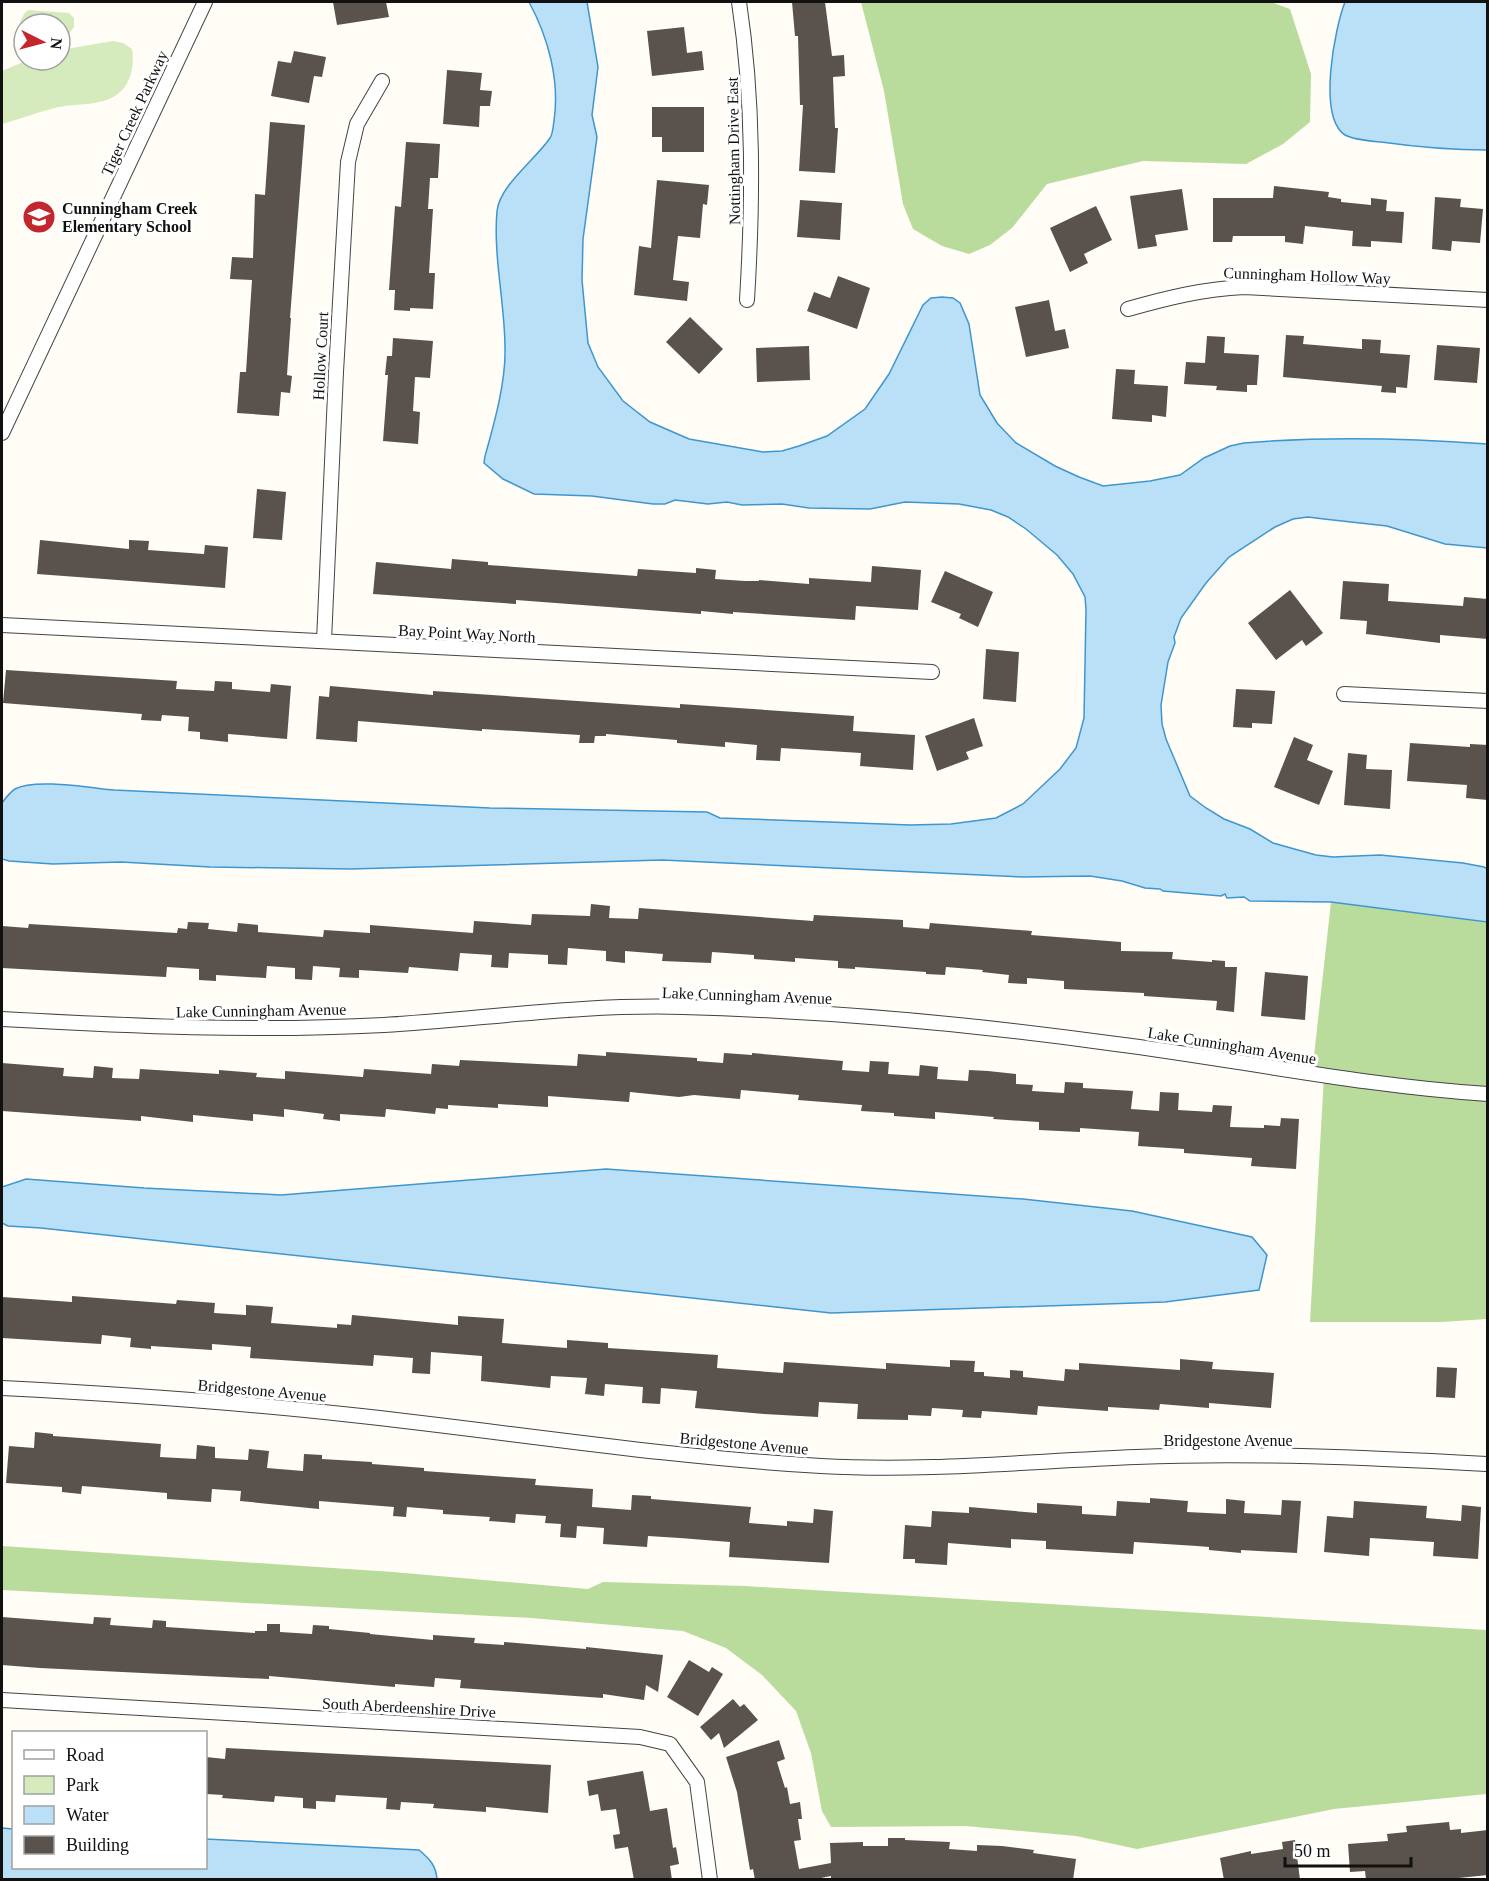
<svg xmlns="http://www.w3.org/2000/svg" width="1489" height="1881" viewBox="0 0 1489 1881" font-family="'Times New Roman',serif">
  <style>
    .green { fill: #d5ebbd }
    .forest { fill: #b9dc9c }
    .water { fill: #b9e0f7; stroke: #3f96cf; stroke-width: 1.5 }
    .building { fill: #5a524d }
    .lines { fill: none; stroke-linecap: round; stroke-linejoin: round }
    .minor-casing { stroke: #444; stroke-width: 16 }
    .minor { stroke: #fff; stroke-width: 14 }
    .labels { text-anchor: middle; stroke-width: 6; stroke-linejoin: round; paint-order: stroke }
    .street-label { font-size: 16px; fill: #111; stroke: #fff }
    .poi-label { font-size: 16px; font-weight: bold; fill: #111; stroke: #fff; text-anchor: start }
  </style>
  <rect width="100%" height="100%" fill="#fffdf5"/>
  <path class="green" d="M28 10 69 13 74 18V27L65 39H60V24H24V33L20 22 24 14Z
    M113 41 123 43 132 49C135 68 130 91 109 99 95 105 75 104 59 107 40 111 21 119 2 124V71L28 60H60V50Z"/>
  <path class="forest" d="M861 2H1271L1290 9 1311 74 1310 122 1283 144 1246 164 1143 161 1047 184 1012 228 990 245 969 254 942 246 913 229 903 204 884 91Z
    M1331 902 1487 922V1319L1441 1322H1310L1324 1076 1312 1074Z
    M2 1546 393 1572 588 1589 603 1582 745 1586 1487 1630V1794L1334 1809 1137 1849 1076 1836 965 1826 831 1827 822 1811 811 1753 796 1711 762 1675 726 1648 683 1631 531 1618 2 1590Z"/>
  <path class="water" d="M529 2H587L598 67 592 115 597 137 583 239 582 280 588 343 598 367 623 401 650 422 689 439 763 452 782 451 799 446 827 436 865 409 889 374 923 305 931 298 942 297 953 298 960 303 969 324 980 395 997 423 1016 443 1055 466 1079 477 1103 486 1150 481 1180 475 1204 458 1230 446 1244 443C1325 436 1407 438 1487 444V548L1445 544 1387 526 1324 519 1308 517 1293 519 1275 527 1229 557 1206 583 1181 618 1174 637 1175 643 1168 662 1161 705 1162 724 1166 739 1190 796 1206 808 1224 819 1250 829 1273 843 1316 855 1333 857 1380 855 1463 863 1484 867 1487 869V922L1331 902 1250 901 1244 897 1227 898 1225 894 1221 896 1163 891 1160 889 1145 888 1122 881 1090 876 1023 877 662 860 351 869 210 867 121 862 53 864 9 861 2 859V803C5 799 10 792 15 789 35 778 91 788 114 790L490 808 707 812 720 818 910 825 951 824 996 818 1023 804 1060 769 1076 748 1084 718 1086 609 1085 597 1073 574 1057 555 1026 529 1008 517 991 510 959 504 905 502 870 509 809 508 782 504 742 505 727 502 708 504 675 500 665 504H653L592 496 534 494 503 479 484 463 485 456C494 424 506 382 505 348 505 303 493 257 497 211 500 185 536 159 550 138 553 134 553 126 554 121 560 80 548 37 529 2Z
    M1345 2H1487V150C1452 150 1417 147 1381 142 1371 141 1354 140 1345 135 1317 117 1335 27 1345 2Z
    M606 1169 1023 1199 1132 1211 1252 1237 1267 1255 1259 1290 1165 1302 831 1313 41 1228 8 1226 2 1223V1187L26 1179 144 1188 281 1195Z
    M2 1828 13 1829 14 1868H206V1839L419 1850C430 1859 436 1866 437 1879H2Z"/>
  <path class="building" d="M333 2H386L389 17 337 25Z
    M792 2H825L832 56 844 55 845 76 833 77 835 128H838L835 173 799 171 803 105H800L798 36H795Z
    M684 27 687 53 702 51 704 70 652 76 647 31Z
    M294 51 326 57 322 77 314 76 309 103 271 96 278 61 291 63Z
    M447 70 482 73 480 90 492 91 490 106H480L479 127 443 124Z
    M652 107H704V152H662V137H652Z
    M270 122 305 125 290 318H291L287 375 292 376 290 393 281 392 279 416 237 413 240 372H246L252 280 230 279 232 257 253 258 255 194 265 195Z
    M406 142 440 144 438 178H430L428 209H433L429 273H435L433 309 410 308V311L394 310 395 290H389L395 206 401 207Z
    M657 180 709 185 707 205 703 204 700 238 678 236 673 280 689 282 687 301 634 295 639 246 651 248Z
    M1274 186 1329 192 1328 197 1341 199V202L1371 205V198L1387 200 1386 211 1404 212 1402 243 1371 241V247L1352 246 1353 231 1305 226 1303 244 1285 242V236H1233L1232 242H1213V198H1273Z
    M1182 189 1188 230 1155 235 1157 246 1138 249 1130 196Z
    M1435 197 1461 199 1460 207 1483 209 1480 243 1452 241 1451 251 1432 249Z
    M800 200 842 203 840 240 797 237Z
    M1096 206 1112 240 1084 254 1088 263 1070 272 1050 228Z
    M838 276 870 288 857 329 807 311 814 292 830 298Z
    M1049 300 1055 331 1065 329 1069 348 1026 357 1015 307Z
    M690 317 723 349 699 374 666 342Z
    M1286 335 1304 336 1303 344 1362 349V339L1381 340 1380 353 1410 355 1407 388 1396 387V393L1381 392 1382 386 1283 377Z
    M1207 336 1225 337 1224 353 1259 355 1257 385H1247V392L1216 390 1217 386 1184 384 1186 362 1205 363Z
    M393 338 433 341 430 378 415 377 413 411 420 412 418 444 383 441 388 375H385L387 356H392Z
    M1437 345 1480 348 1477 383 1434 380Z
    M809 346 810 380 757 382 756 348Z
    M1116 369 1135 370 1134 384 1168 386 1166 417 1152 415V422L1112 419Z
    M257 489 286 492 282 540 253 538Z
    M40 540 129 549V540L149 541 148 550 204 554 205 545 228 547 225 588 37 574Z
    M452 559 488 562V565L637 576 638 569 696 573V568L716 570 715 579 745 581H759V580L809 584V578L871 582 872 566 921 570 918 610 856 606 855 620 733 612V614L701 611V614L516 600V604L373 594 376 562 451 569Z
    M945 571 993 592 978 627 959 618 961 614 931 602Z
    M1343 581 1389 584 1388 601 1463 606 1464 597 1488 599V639L1440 635V643L1366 634 1367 621 1340 619Z
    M1290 590 1323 633 1306 646 1302 640 1276 660 1248 623Z
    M986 649 1019 652 1016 702 983 699Z
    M6 670 177 681 176 689 214 691 215 681 232 682V689L270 692 271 684 291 686 287 739 228 734V742L200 739V732L188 731 189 717 162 715 161 721 141 720 142 714 3 703Z
    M330 686 433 695V691L680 708V704L854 716 853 731 915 735 913 770 860 766 861 753 781 748 780 761 756 760 757 745 725 742V747L677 743V740L606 734V736H595L594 743H579L580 735 482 729V731L358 721 357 742 316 739 319 696 329 697Z
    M1236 689 1275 691 1272 724 1252 723V728L1233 727Z
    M974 718 983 746 966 752 969 759 937 771 925 736Z
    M1294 737 1313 745 1307 760 1333 771 1319 805 1274 787Z
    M1410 743 1470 747V744L1488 745V800L1466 798 1467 785 1407 781Z
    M1348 753 1367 755 1366 769 1392 770 1390 809 1344 805Z
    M591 904 610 906 609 918 638 919 639 908 813 921 814 915 903 920V927L929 929 930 923 1032 931 1031 935 1121 942V951L1173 952 1172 959 1212 962V960L1225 961V967H1237L1234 1012 1216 1010 1217 1001 1144 996V993L1064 989V981L1027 978V984L1008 983 1009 975 982 972 983 970 946 967 945 975 926 974V972L855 967V969L838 968V961L795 958V962L754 959V955L712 952 711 963 662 961 663 954 625 951V963L606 961V951L568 948 567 965 548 964V955L509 953 508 968 491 967 492 955 460 953 458 971 409 967 408 973 359 970V978L339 977 340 968 313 966 312 980 295 979V968L267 966 266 978 216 975V981L199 980V969L167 967 166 977 2 968V926L28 928 29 924 177 933 178 928 187 929 188 922 209 923 208 929 237 932 238 923 258 925V932L323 937 324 930 370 933V925L473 933 474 921 531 925 532 914 590 916Z
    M1265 972 1308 976 1305 1020 1261 1016Z
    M606 1052 697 1058V1061L723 1063 724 1053 752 1055V1053L843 1061 842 1070 869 1072 870 1061 889 1062 888 1074 919 1076 920 1065 938 1067 937 1079 968 1081 969 1070 988 1071 1016 1074V1084L1033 1085 1032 1091 1064 1093 1065 1082 1083 1083V1088L1133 1091 1131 1109 1159 1111 1160 1092 1179 1093 1178 1110 1212 1112 1213 1105 1232 1106 1230 1127 1264 1128V1125L1280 1126 1281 1118 1299 1119 1296 1169 1251 1166 1252 1158 1184 1153V1149L1138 1146 1139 1132 1080 1128V1132L1039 1130V1122L993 1119 994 1117 935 1112V1119L894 1116V1113L861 1111 862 1105 798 1100 799 1095 741 1090 740 1099 694 1095 679 1097 630 1092 629 1102 548 1096V1107L498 1104V1108L448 1105V1109L436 1108 435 1114 386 1109 385 1117 340 1114V1121L323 1119 324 1114 284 1109V1117L253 1114V1121L193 1115V1122L141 1116V1121L2 1111V1063L64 1068 63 1076 93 1078 94 1066 113 1068 112 1078 139 1079 140 1069 219 1074V1070L257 1073 256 1077 285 1079V1071L363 1077 364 1069 431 1074 432 1064 459 1066 460 1060 577 1066 578 1054 606 1056Z
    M72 1296 176 1304 177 1300 215 1303 214 1313 246 1315V1305L273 1307 271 1323 337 1328V1324L351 1325 352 1315 458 1325V1316L504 1319 502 1343 567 1348V1340L608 1343V1348L718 1355 717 1368 783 1373 784 1362 886 1369V1363L950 1367V1360L975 1361 974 1372H984V1376L1010 1378V1370L1023 1371V1377L1064 1381 1065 1369 1079 1370V1363L1180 1370V1359L1213 1362 1212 1369 1274 1373 1271 1408 1209 1403V1408L1160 1404 1159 1410 1108 1407V1411L1038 1406 1037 1415 982 1411 981 1418 962 1417 963 1410 932 1408 931 1416 908 1415V1420L857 1419 858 1404 819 1402 818 1417 764 1414 695 1408 697 1391 661 1388 660 1404 642 1403 643 1387 605 1384 604 1396 585 1394 587 1378 551 1376 550 1388 481 1381 482 1356 431 1352 430 1374 412 1373 413 1358 374 1355 373 1366 250 1358 251 1347 212 1344V1350L151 1346V1349L130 1347 131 1338 102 1335 101 1344 2 1338V1297L72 1302Z
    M1437 1367 1457 1368 1455 1398 1436 1397Z
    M35 1432 53 1434V1436L161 1444 160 1457 196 1459 197 1445 215 1447V1458L248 1460 249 1449 269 1451 267 1468 303 1471 304 1454 322 1455V1459L372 1462V1464L424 1468V1471L536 1479 535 1485 593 1489 592 1507 631 1510 632 1495 651 1496V1499L751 1507 749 1523 787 1526V1521L813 1523 814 1509 833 1511 829 1563 729 1557 730 1542 680 1538 648 1536 647 1547 603 1544 604 1528 577 1526 576 1538 560 1537 561 1524 545 1523 546 1516 516 1514 515 1523 489 1521 490 1517 443 1514V1510L407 1507 406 1517 393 1516 394 1507 319 1501V1509L240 1501 241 1491 212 1489 211 1502 167 1499V1493L82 1486 81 1494 62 1492V1487L6 1483 9 1446 34 1448Z
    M1150 1498 1188 1501 1187 1512 1226 1514V1499L1245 1501 1244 1513 1281 1515 1282 1500 1301 1501 1297 1553 1241 1550V1553L1209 1550V1547L1197 1546 1134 1542 1133 1554 1046 1549V1541L1011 1539V1548L948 1543 947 1565 915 1563V1559H903L905 1525 931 1527 932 1511 969 1513V1507L1037 1513V1503L1082 1506V1514L1116 1516 1117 1501 1150 1503Z
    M1354 1501 1427 1506 1426 1518 1461 1521 1462 1505 1481 1507 1478 1559 1433 1556 1434 1542 1370 1538 1369 1556 1324 1552 1327 1516 1353 1518Z
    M2 1617 93 1624 94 1617 111 1618 110 1625 152 1628 153 1620 166 1621V1627L255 1633V1631H267V1624H280V1632L312 1634 313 1625 329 1626V1629L370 1633V1634L433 1640V1635L475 1638 474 1643 504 1645V1642L586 1649V1647L663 1655 658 1692 646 1685 644 1700 603 1694V1698L460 1688 461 1680 435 1678 434 1687 395 1684V1687L269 1676V1679L40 1668 2 1665Z
    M689 1660 709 1672 712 1667 723 1674 698 1716 667 1697Z
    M733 1699 740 1707 744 1704 758 1720 724 1748 719 1733 711 1740 700 1727Z
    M779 1740 785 1759 777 1762 785 1788 787 1787 790 1804 800 1802 802 1819H798L801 1840 794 1841 799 1869 831 1863 830 1843 863 1842V1846H888V1838H905V1840L950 1842 949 1849 977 1851V1845L1002 1846 1034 1850 1033 1853 1076 1859 1073 1880H831V1876L811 1880H755L753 1869 750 1870 737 1792 726 1757Z
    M226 1748 551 1765 548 1813 486 1807V1812L433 1808 434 1804 401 1802 400 1810 386 1809 387 1798 336 1795 335 1802 316 1801V1809L303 1808V1798L275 1796 274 1802 222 1798 223 1795 206 1794V1757L225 1759Z
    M643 1771 650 1811 667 1808 673 1848 676 1847 679 1864 670 1866 672 1880H634L628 1847 615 1849 613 1835 620 1834 616 1809 601 1811 598 1794 589 1796 587 1781Z
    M1449 1822 1450 1830 1461 1829V1833L1488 1830V1875L1439 1880H1366L1365 1871 1350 1872 1348 1844 1388 1841 1387 1834 1407 1832 1406 1826Z
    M1295 1840 1300 1880H1224L1220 1858 1251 1851V1854L1283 1849 1282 1842Z"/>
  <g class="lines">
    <g class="minor-casing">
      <path id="minor" d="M739 2C754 101 753 200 747 300
        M1128 309C1167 298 1203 289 1244 287L1488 300
        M2 433 205 2
        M2 625 932 672
        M324 641 336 372 348 162 357 124 382 81
        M1344 694 1488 701
        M2 1019C131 1026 254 1032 384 1025 483 1019 583 1004 683 1007 828 1011 973 1024 1116 1044 1240 1060 1363 1086 1488 1094
        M2 1388C119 1394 236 1402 352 1415 509 1432 664 1457 821 1466 926 1472 1031 1461 1136 1457 1253 1452 1370 1458 1488 1464
        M2 1700 640 1737 670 1744 697 1782 710 1880"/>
    </g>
    <use href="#minor" class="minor"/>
  </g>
  <defs>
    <g id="school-disc" transform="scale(1.725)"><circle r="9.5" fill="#c4262e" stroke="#fff"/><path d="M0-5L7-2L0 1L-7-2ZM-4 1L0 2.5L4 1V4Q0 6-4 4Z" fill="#fff"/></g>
  </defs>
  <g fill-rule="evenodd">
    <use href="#school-disc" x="39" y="217"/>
  </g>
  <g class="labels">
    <g class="street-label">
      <text transform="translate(134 113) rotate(-65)" y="6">Tiger Creek Parkway</text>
      <text transform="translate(733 151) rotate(-91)" y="6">Nottingham Drive East</text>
      <text transform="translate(1307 275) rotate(2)" y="6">Cunningham Hollow Way</text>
      <text transform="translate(320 356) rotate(-87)" y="6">Hollow Court</text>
      <text transform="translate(467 633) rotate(3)" y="6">Bay Point Way North</text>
      <text transform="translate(747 995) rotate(2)" y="6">Lake Cunningham Avenue</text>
      <text transform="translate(261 1010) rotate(-1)" y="6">Lake Cunningham Avenue</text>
      <text transform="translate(1232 1045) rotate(9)" y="6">Lake Cunningham Avenue</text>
      <text transform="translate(262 1390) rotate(5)" y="6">Bridgestone Avenue</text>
      <text x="1228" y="1446">Bridgestone Avenue</text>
      <text transform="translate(744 1443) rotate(5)" y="6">Bridgestone Avenue</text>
      <text transform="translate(409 1707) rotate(3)" y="6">South Aberdeenshire Drive</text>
    </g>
    <g class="poi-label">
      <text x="62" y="214">Cunningham Creek<tspan x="62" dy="18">Elementary School</tspan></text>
    </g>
  </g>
  <rect width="1489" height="1881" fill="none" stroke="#111111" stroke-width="6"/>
  <rect x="12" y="1731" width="195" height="138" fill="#ffffff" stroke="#a0a0a0" stroke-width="1.5"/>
  <rect x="24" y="1750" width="30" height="9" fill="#ffffff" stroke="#a0a0a0" stroke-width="1.5"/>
  <text x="66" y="1761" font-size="18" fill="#111111">Road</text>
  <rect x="24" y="1776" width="30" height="18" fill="#d5ebbd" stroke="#a0a0a0" stroke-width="1.5"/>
  <text x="66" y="1791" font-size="18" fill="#111111">Park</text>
  <rect x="24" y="1806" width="30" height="18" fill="#b9e0f7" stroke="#a0a0a0" stroke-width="1.5"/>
  <text x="66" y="1821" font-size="18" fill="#111111">Water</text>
  <rect x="24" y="1836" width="30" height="18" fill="#5a524d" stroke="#a0a0a0" stroke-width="1.5"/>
  <text x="66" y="1851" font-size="18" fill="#111111">Building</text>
  <g transform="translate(42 42) rotate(96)"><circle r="28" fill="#ffffff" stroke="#a0a0a0" stroke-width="1.5"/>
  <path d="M0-4.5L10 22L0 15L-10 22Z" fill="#c4262e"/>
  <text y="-9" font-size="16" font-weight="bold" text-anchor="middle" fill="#111111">N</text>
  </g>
  <path d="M1285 1857v9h126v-9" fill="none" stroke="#111111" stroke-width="3"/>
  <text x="1294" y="1857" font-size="18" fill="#111111" stroke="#ffffff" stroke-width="4.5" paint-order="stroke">50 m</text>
</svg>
